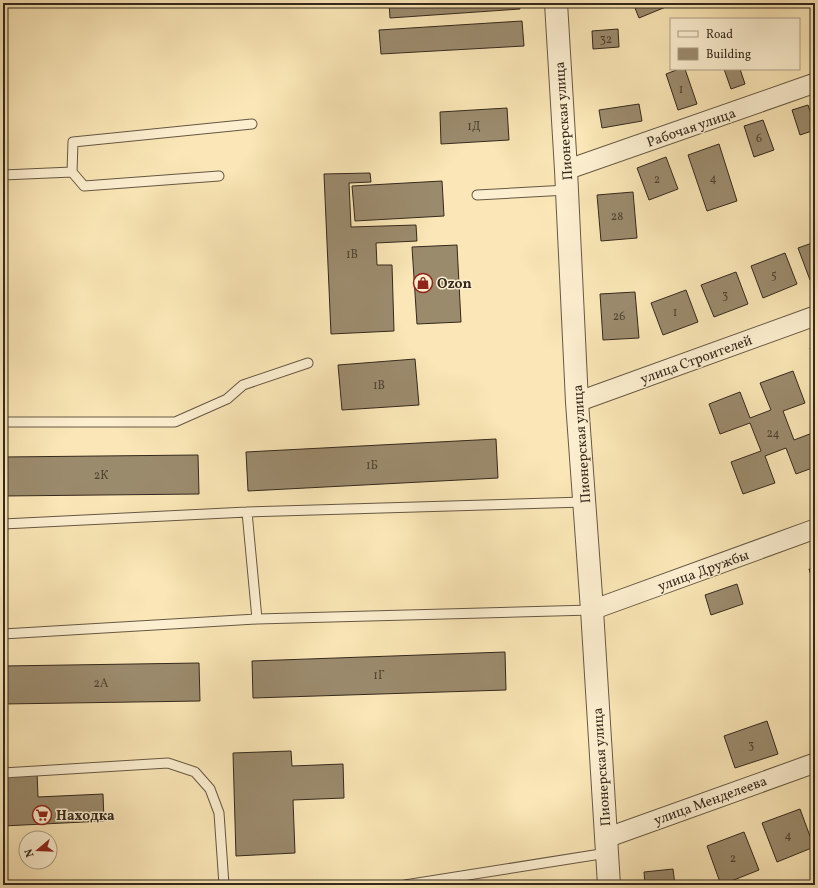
<svg xmlns="http://www.w3.org/2000/svg" width="818" height="888" viewBox="0 0 818 888" font-family="Vollkorn,serif">
  <style>
    .building { fill: #9b8b6d; stroke: #35291d }
    .lines { fill: none; stroke-linecap: round; stroke-linejoin: round }
    .service-casing { stroke: #665843; stroke-width: 11 }
    .minor-casing { stroke: #665843; stroke-width: 21 }
    .tertiary-casing { stroke: #665843; stroke-width: 24 }
    .service { stroke: #fcefd0; stroke-width: 9 }
    .minor { stroke: #fcefd0; stroke-width: 19 }
    .tertiary { stroke: #fcefd0; stroke-width: 22 }
    .labels { text-anchor: middle; stroke-width: 3; stroke-linejoin: round; paint-order: stroke }
    .number-label { font-size: 12px; fill: #4e4231 }
    .street-label { font-size: 14px; fill: #35291d; stroke: #fcefd0 }
    .poi-label { font-size: 14px; font-weight: bold; fill: #35291d; stroke: #fcefd0; text-anchor: start }
  </style>
  <rect width="100%" height="100%" fill="#fae6b6"/>
  <filter id="stains"><feTurbulence type="fractalNoise" baseFrequency=".005" numOctaves="4"/><feColorMatrix values="0 0 0 0 .2 0 0 0 0 .09 0 0 0 0 .02 0 0 0 .5 -.17"/></filter>
  <radialGradient id="worn" r=".72"><stop offset=".6" stop-color="#630" stop-opacity="0"/><stop offset="1" stop-color="#630" stop-opacity=".3"/></radialGradient>
  <path class="building" d="M389 3H519L520 9 390 18Z
    M633 3H673V4L639 18Z
    M522 21 524 46 381 54 379 30Z
    M618 29 619 47 593 49 592 31Z
    M679 69H685L697 104 678 110 666 74Z
    M724 69H740L745 84 731 89Z
    M639 104 642 121 602 128 599 110Z
    M808 105 815 125V130L800 135 792 110Z
    M507 108 509 140 441 144 440 112Z
    M763 120 774 150 754 157 744 126Z
    M719 144 737 201 707 211 688 155Z
    M666 157 678 189 649 200 637 168Z
    M370 173 371 182 349 183 351 227 416 225 417 241 376 243 377 265H392L394 331 331 334 324 174Z
    M442 181 444 216 355 221 352 186Z
    M633 192 637 238 601 241 597 195Z
    M815 242V278L810 280 798 248Z
    M457 245 461 322 417 324 412 247Z
    M785 253 797 284 763 298 751 266Z
    M736 272 748 304 714 317 701 285Z
    M686 290 698 322 663 335 651 303Z
    M635 292 639 338 603 340 600 294Z
    M815 346V362L810 348Z
    M415 359 419 405 342 410 338 365Z
    M793 371 805 403 783 411 794 440 815 432V467L796 474 786 448 765 456 775 483 743 494 731 462 761 451 750 423 720 434 709 404 740 392 750 418 771 410 760 383Z
    M496 439 498 478 248 491 246 452Z
    M198 455 199 494 3 496V457Z
    M815 567V588L809 569Z
    M737 584 743 604 711 615 705 595Z
    M505 652 506 690 253 698 252 661Z
    M199 663 200 701 3 704V666Z
    M767 721 778 754 735 768 724 736Z
    M291 751 292 766 343 764 344 798 293 800 295 853 236 856 233 753Z
    M37 772 38 797 103 794 104 821 3 826V774Z
    M800 809 814 847 777 862 762 823Z
    M744 832 759 870 721 885 707 846Z
    M673 869 675 885H645L644 872Z"/>
  <g class="lines">
    <g class="service-casing">
      <path id="service" d="M72 172 84 186 219 176
        M3 175 72 172 73 142 252 124
        M477 195 567 190
        M3 422H175L227 399 243 385 308 363
        M247 512 257 619
        M3 524 247 512 584 502
        M3 634 257 619 592 610
        M3 773 168 763 195 772 210 789 219 813 224 885
        M405 885 607 853"/>
    </g>
    <g class="minor-casing">
      <path id="minor" d="M566 170 815 83
        M577 402 815 316
        M592 610 815 529
        M606 838 815 763"/>
    </g>
    <g class="tertiary-casing">
      <path id="tertiary" d="M556 3 566 170 577 402 592 610 609 885"/>
    </g>
    <use href="#service" class="service"/>
    <use href="#minor" class="minor"/>
    <use href="#tertiary" class="tertiary"/>
  </g>
  <defs>
    <g id="shop-ring" transform="scale(1)"><circle r="9.5" fill="#fcefd0" stroke="#8f2418" stroke-width="1.5"/><path d="M-5-2.5h2.3a2.7 3.5 0 0 1 5.4 0H5L5.5 6h-11ZM-1.5-2.5h3a1.5 2.3 0 0 0-3 0Z" fill="#8f2418"/></g>
    <g id="supermarket-ring" transform="scale(1)"><circle r="9.5" fill="#fcefd0" stroke="#8f2418" stroke-width="1.5"/><path d="M-6-5.5h2.5l.6 2H6L4.5 2H-2.5L-4.4-4H-6ZM-1.5 3.2a1.3 1.3 0 1 0 .1 0ZM3 3.2a1.3 1.3 0 1 0 .1 0Z" fill="#8f2418"/></g>
  </defs>
  <g fill-rule="evenodd">
    <use href="#shop-ring" x="423" y="283"/>
    <use href="#supermarket-ring" x="42" y="815"/>
  </g>
  <g class="labels">
    <g class="number-label">
      <text x="606" y="43">32</text>
      <text x="681" y="93">1</text>
      <text x="474" y="130">1Д</text>
      <text x="759" y="142">6</text>
      <text x="713" y="182">4</text>
      <text x="657" y="183">2</text>
      <text x="617" y="220">28</text>
      <text x="352" y="258">1В</text>
      <text x="774" y="279">5</text>
      <text x="725" y="299">3</text>
      <text x="675" y="316">1</text>
      <text x="619" y="320">26</text>
      <text x="379" y="389">1В</text>
      <text x="773" y="437">24</text>
      <text x="372" y="469">1Б</text>
      <text x="101" y="479">2К</text>
      <text x="379" y="679">1Г</text>
      <text x="101" y="687">2А</text>
      <text x="751" y="749">3</text>
      <text x="788" y="839">4</text>
      <text x="733" y="862">2</text>
    </g>
    <g class="street-label">
      <text transform="translate(563 121) rotate(-94)" y="5">Пионерская улица</text>
      <text transform="translate(691 127) rotate(-19)" y="5">Рабочая улица</text>
      <text transform="translate(696 359) rotate(-20)" y="5">улица Строителей</text>
      <text transform="translate(581 444) rotate(-94)" y="5">Пионерская улица</text>
      <text transform="translate(703 570) rotate(-20)" y="5">улица Дружбы</text>
      <text transform="translate(601 767) rotate(-94)" y="5">Пионерская улица</text>
      <text transform="translate(710 800) rotate(-20)" y="5">улица Менделеева</text>
    </g>
    <g class="poi-label">
      <text x="437" y="288">Ozon</text>
      <text x="56" y="820">Находка</text>
    </g>
  </g>
  <rect width="818" height="888" fill="none" stroke="#fae6b6" stroke-width="16"/>
  <rect x="4" y="4" width="810" height="880" fill="none" stroke="#35291d" stroke-width="2"/>
  <rect x="8" y="8" width="802" height="872" fill="none" stroke="#35291d"/>
  <rect x="670" y="18" width="130" height="52" fill="#fcefd0" stroke="#aca088"/>
  <rect x="678" y="31" width="20" height="6" fill="#fcefd0" stroke="#aca088"/>
  <text x="706" y="38" font-size="12" fill="#35291d">Road</text>
  <rect x="678" y="48" width="20" height="12" fill="#9b8b6d" stroke="#aca088"/>
  <text x="706" y="58" font-size="12" fill="#35291d">Building</text>
  <g transform="translate(38 850) rotate(251)"><circle r="19" fill="#fcefd0" stroke="#aca088"/>
  <path d="M0-3L7 15L0 10L-7 15Z" fill="#8f2418"/>
  <text y="-6" font-size="11" font-weight="bold" text-anchor="middle" fill="#35291d">N</text>
  </g>
  <rect width="100%" height="100%" filter="url(#stains)"/>
  <rect width="100%" height="100%" fill="url(#worn)"/>
</svg>
